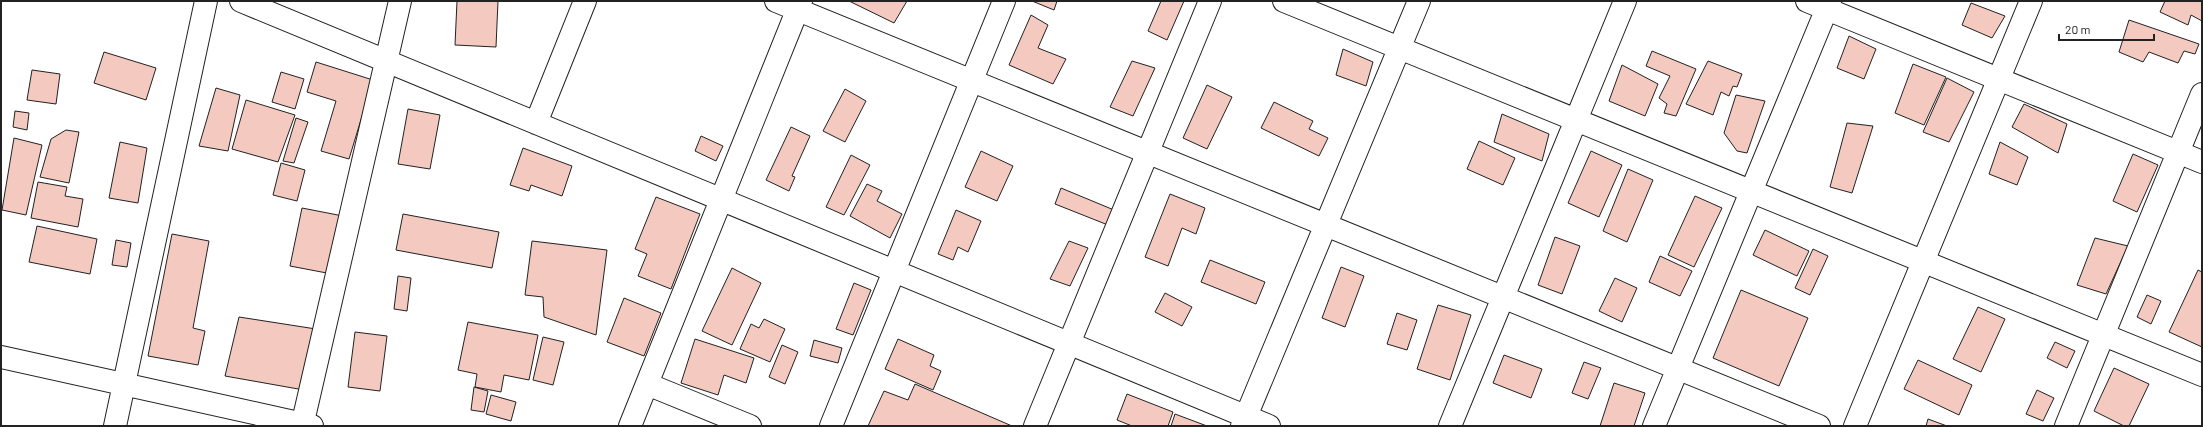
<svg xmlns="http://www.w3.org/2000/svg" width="2203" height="427" viewBox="0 0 2203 427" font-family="Barlow,sans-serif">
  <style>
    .building { fill: #f3c9c0; stroke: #222 }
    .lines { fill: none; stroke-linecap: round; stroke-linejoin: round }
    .street-casing { stroke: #222; stroke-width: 24 }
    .street { stroke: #fff; stroke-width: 22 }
  </style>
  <rect width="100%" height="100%" fill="#fff"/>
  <path class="building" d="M457 1H498L496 47 455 45Z
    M849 1H907L894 23Z
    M1032 1H1057L1054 10Z
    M1161 1H1184L1167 40 1148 31Z
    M2165 1H2202V21L2191 15 2188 25 2160 12Z
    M1971 3 2005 16 1992 38 1962 25Z
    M1031 15 1048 25 1038 48 1066 59 1053 84 1009 65Z
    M2129 20 2199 44 2195 54 2184 51 2178 63 2149 52 2143 62 2119 52Z
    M1849 36 1876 49 1864 79 1837 68Z
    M1343 49 1373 62 1366 86 1336 75Z
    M1652 51 1696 69 1676 116 1664 113 1667 104 1659 98 1670 76 1646 66Z
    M104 52 156 68 146 100 94 83Z
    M1132 61 1155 68 1133 116 1110 107Z
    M1708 61 1742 74 1737 87 1733 86 1729 96 1721 92 1713 115 1686 104Z
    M316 62 373 80 349 159 321 151 336 101 307 92Z
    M1913 64 1946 77 1924 125 1895 113Z
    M1622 65 1658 84 1645 116 1609 101Z
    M32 70 60 74 56 104 27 100Z
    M281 72 304 79 295 109 272 102Z
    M1947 78 1974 92 1949 142 1923 132Z
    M1207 85 1232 97 1207 149 1183 138Z
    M216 88 240 95 228 151 199 146Z
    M845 89 866 101 845 142 823 131Z
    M1736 95 1765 101 1747 153 1737 151 1724 133Z
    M246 100 295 115 278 162 232 149Z
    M1274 102 1313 121 1309 129 1328 138 1319 156 1261 128Z
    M2024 104 2067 124 2058 153 2012 127Z
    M408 109 440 115 430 169 398 164Z
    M15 111 29 113 27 130 13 127Z
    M1502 114 1549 134 1542 161 1494 142Z
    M296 118 308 122 294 163 283 161Z
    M1847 123 1873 126 1852 193 1830 187Z
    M791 127 810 136 792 176 795 177 789 191 766 180Z
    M66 130 79 132 69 183 40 177 51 139Z
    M701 136 723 146 716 161 695 151Z
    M14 138 42 145 26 215 2 210Z
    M1479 141 1515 158 1503 185 1467 169Z
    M120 142 147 148 138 203 109 198Z
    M2000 142 2028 157 2017 185 1989 174Z
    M523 148 572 166 562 196 531 185 529 191 510 185Z
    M981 151 1013 166 997 201 965 187Z
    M1591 151 1622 165 1599 217 1568 203Z
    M2133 154 2158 165 2137 212 2113 201Z
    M851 155 870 165 844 215 826 207Z
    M281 163 305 170 297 201 273 195Z
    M1628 169 1653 180 1627 242 1603 231Z
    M38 182 67 187 65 196 83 199 78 227 31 218Z
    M867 184 882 191 877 201 902 214 890 238 850 216Z
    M1061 188 1114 210 1108 225 1055 204Z
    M1170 194 1205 208 1196 234 1182 228 1168 266 1145 257Z
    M1695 196 1722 208 1694 267 1668 255Z
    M656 197 700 214 671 289 638 276 647 254 635 249Z
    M302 208 343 216 332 274 290 266Z
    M956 210 981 221 968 252 958 247 953 260 938 254Z
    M403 214 499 232 492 268 396 250Z
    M37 226 97 239 90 274 29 262Z
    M1765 230 1809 251 1797 276 1753 255Z
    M172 234 209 241 193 328 205 331 198 365 148 356Z
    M1555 237 1580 246 1562 294 1538 285Z
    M2095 238 2128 246 2106 294 2077 285Z
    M116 240 131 243 127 267 112 265Z
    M532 241 607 250 596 335 544 317 543 297 525 295Z
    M1069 241 1088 248 1070 286 1050 279Z
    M1813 249 1828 256 1810 295 1795 288Z
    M1660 256 1692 271 1680 296 1649 282Z
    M1210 260 1265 282 1256 304 1201 282Z
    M1341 267 1364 276 1345 327 1322 318Z
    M732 268 761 283 732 345 702 331Z
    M2198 270 2202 272V347L2169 332Z
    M398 276 411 278 407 311 394 309Z
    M1615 278 1637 288 1622 322 1599 311Z
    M854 283 871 290 853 335 836 329Z
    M1741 290 1808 318 1779 386 1713 358Z
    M1165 293 1192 307 1182 326 1155 312Z
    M2147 295 2161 301 2151 324 2137 317Z
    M624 298 661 313 644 356 607 342Z
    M1438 305 1471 315 1450 380 1417 369Z
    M1978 307 2005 319 1981 372 1953 359Z
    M1397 313 1417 320 1407 350 1387 344Z
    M239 317 316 329 304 390 225 376Z
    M764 319 785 329 770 362 740 349 751 324 759 328Z
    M468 322 538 335 529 380 504 375 501 392 475 387 477 374 458 370Z
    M355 332 387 336 380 391 348 387Z
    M543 337 564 342 553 385 533 380Z
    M695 339 754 358 746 383 724 375 718 395 681 383Z
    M898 339 934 355 930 366 941 371 933 390 885 369Z
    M814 340 842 348 838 363 810 356Z
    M2055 342 2075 351 2067 368 2047 358Z
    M782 345 798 352 785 384 769 377Z
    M1504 355 1542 369 1531 398 1493 383Z
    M1918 360 1972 385 1959 415 1904 389Z
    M1584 362 1601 368 1588 399 1572 393Z
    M2114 368 2149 384 2129 426H2124L2094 411Z
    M1614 383 1645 393 1634 426H1600Z
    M915 384 1012 426H868L884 391 908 400Z
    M474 387 488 391 484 412 471 410Z
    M2037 390 2054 398 2043 421 2026 414Z
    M1127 394 1173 412 1168 426H1132L1117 420Z
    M491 395 516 402 511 421 486 414Z
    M1175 414 1207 426H1171Z
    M1928 419 1947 426H1926Z"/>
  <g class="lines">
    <g class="street-casing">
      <path id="street" d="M241 1 1269 426
        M776 1 1819 426
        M1284 1 2202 375
        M1807 1 2202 162
        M536 123 585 1
        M1 357 312 426
        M647 384 750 426
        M115 426 206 1
        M302 426 400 1
        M630 426 801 1
        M831 426 1004 1
        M1035 426 1210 1
        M1242 426 1419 1
        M1450 426 1625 1
        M1654 426 1830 1
        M1855 426 2031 1
        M2066 426 2202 94"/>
    </g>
    <use href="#street" class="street"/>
  </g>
  <rect width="2203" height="427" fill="none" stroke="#222222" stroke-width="4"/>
  <path d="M2059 34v6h95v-6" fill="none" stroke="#222222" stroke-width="2"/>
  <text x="2065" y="34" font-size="12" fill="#222222" stroke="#ffffff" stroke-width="3" paint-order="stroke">20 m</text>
</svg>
